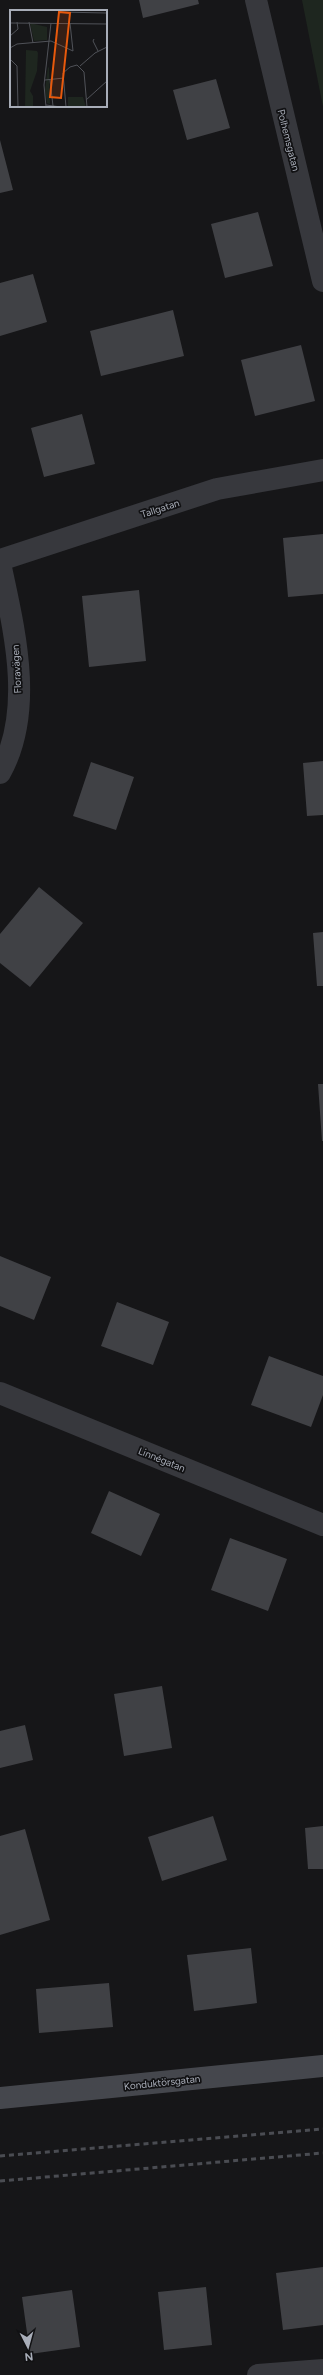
<svg xmlns="http://www.w3.org/2000/svg" width="323" height="2375" viewBox="0 0 323 2375" font-family="Figtree,sans-serif">
  <style>
    .green { fill: #1e261f }
    .building { fill: #404145 }
    .lines { fill: none; stroke-linecap: round; stroke-linejoin: round }
    .street { stroke: #37383d; stroke-width: 22 }
    .secondary { stroke: #45474d; stroke-width: 22 }
    .rail { stroke: #4a4c52; stroke-width: 3; stroke-dasharray: 5 4; stroke-linecap: butt }
    .labels { text-anchor: middle; stroke-width: 3.5; stroke-linejoin: round; paint-order: stroke }
    .street-label { font-size: 10px; fill: #a8adb8; stroke: #111113 }
    .inset-road { fill: none; stroke: #505258; stroke-width: 1 }
    .view { fill: #e8590c; fill-opacity: 0.15; stroke: #e8590c; stroke-width: 2 }
    .inset-edge { fill: none; stroke: #a8adb8; stroke-width: 2 }
  </style>
  <rect width="100%" height="100%" fill="#161618"/>
  <path class="green" d="M302 0H323V107Z"/>
  <path class="building" d="M139 0H198L199 4 143 18Z
    M216 79 230 128 187 140 173 90Z
    M0 140 13 190 0 193Z
    M258 212 273 266 225 278 211 224Z
    M33 274 47 322 0 336V283Z
    M173 310 184 356 101 376 90 331Z
    M301 345 315 401 255 416 241 360Z
    M82 414 95 464 44 477 31 428Z
    M323 534V594L288 597 283 538Z
    M139 590 146 661 89 667 82 596Z
    M323 761V815L307 816 303 763Z
    M91 762 134 777 116 830 73 816Z
    M39 887 83 923 30 987 0 963V934Z
    M323 932V986H317L313 933Z
    M318 1084H323V1141H322Z
    M0 1256 51 1277 34 1320 0 1306Z
    M117 1302 169 1322 153 1365 101 1346Z
    M269 1356 323 1376V1395L311 1427 251 1405Z
    M109 1491 160 1514 141 1556 91 1533Z
    M230 1538 287 1559 268 1611 211 1590Z
    M162 1686 172 1748 124 1756 114 1694Z
    M25 1725 33 1760 0 1768V1731Z
    M213 1816 227 1860 162 1881 148 1837Z
    M323 1826V1869H308L305 1828Z
    M25 1829 50 1920 0 1935V1836Z
    M251 1948 257 2003 194 2011 187 1955Z
    M109 1983 113 2027 39 2033 36 1989Z
    M323 2267V2325L283 2330 276 2273Z
    M206 2287 212 2345 164 2350 158 2292Z
    M72 2290 80 2347 30 2354 22 2297Z"/>
  <g class="lines">
    <path class="street" d="M256 0 323 281
      M0 560 217 489 323 470
      M0 563C14 629 35 710 0 773
      M0 1393 323 1525
      M258 2375 323 2370"/>
    <path class="secondary" d="M0 2098 323 2066"/>
    <path class="rail" d="M0 2156 323 2129
      M0 2181 323 2153"/>
  </g>
  <g class="labels">
    <g class="street-label">
      <text transform="translate(289 140) rotate(76)" y="4">Polhemsgatan</text>
      <text transform="translate(160 508) rotate(-18)" y="4">Tallgatan</text>
      <text transform="translate(16 669) rotate(-93)" y="4">Floravägen</text>
      <text transform="translate(162 1459) rotate(22)" y="4">Linnégatan</text>
      <text transform="translate(162 2082) rotate(-6)" y="4">Konduktörsgatan</text>
    </g>
  </g>
  <g transform="translate(10 10)">
    <rect width="97" height="97" fill="#161618"/>
    <path d="M20 13 37 17V30L24 31ZM16 40 27 41 28 43 27 61 20 81 23 86V97H15ZM38 57 39 58 40 94 37 93 35 80ZM58 87H73L76 97H58Z" fill="#1e261f"/>
    <path class="inset-road" d="M49 0V2L97 3M19 12 23 33M0 13 97 14M0 26 8 19 7 12M84 29 83 31 88 41M0 38 7 34 41 31 63 41 60 13M0 49 7 56 8 97M70 56 85 43 97 37M35 70 54 68M40 70 43 96M76 90 97 71M36 95 51 97M36 97 34 75 41 13M56 97 53 63 60 57 67 55 74 62 77 97"/>
    <path class="view" d="M49 2 60 3 51 88 40 87Z"/>
    <rect width="97" height="97" class="inset-edge"/>
  </g>
  <g transform="translate(28 2347) rotate(174)" stroke="#111113" stroke-width="3" paint-order="stroke">
  <path d="M0-3L7 15L0 10L-7 15Z" fill="#a8adb8"/>
  <text y="-6" font-size="11" font-weight="bold" text-anchor="middle" fill="#a8adb8">N</text>
  </g>
</svg>
